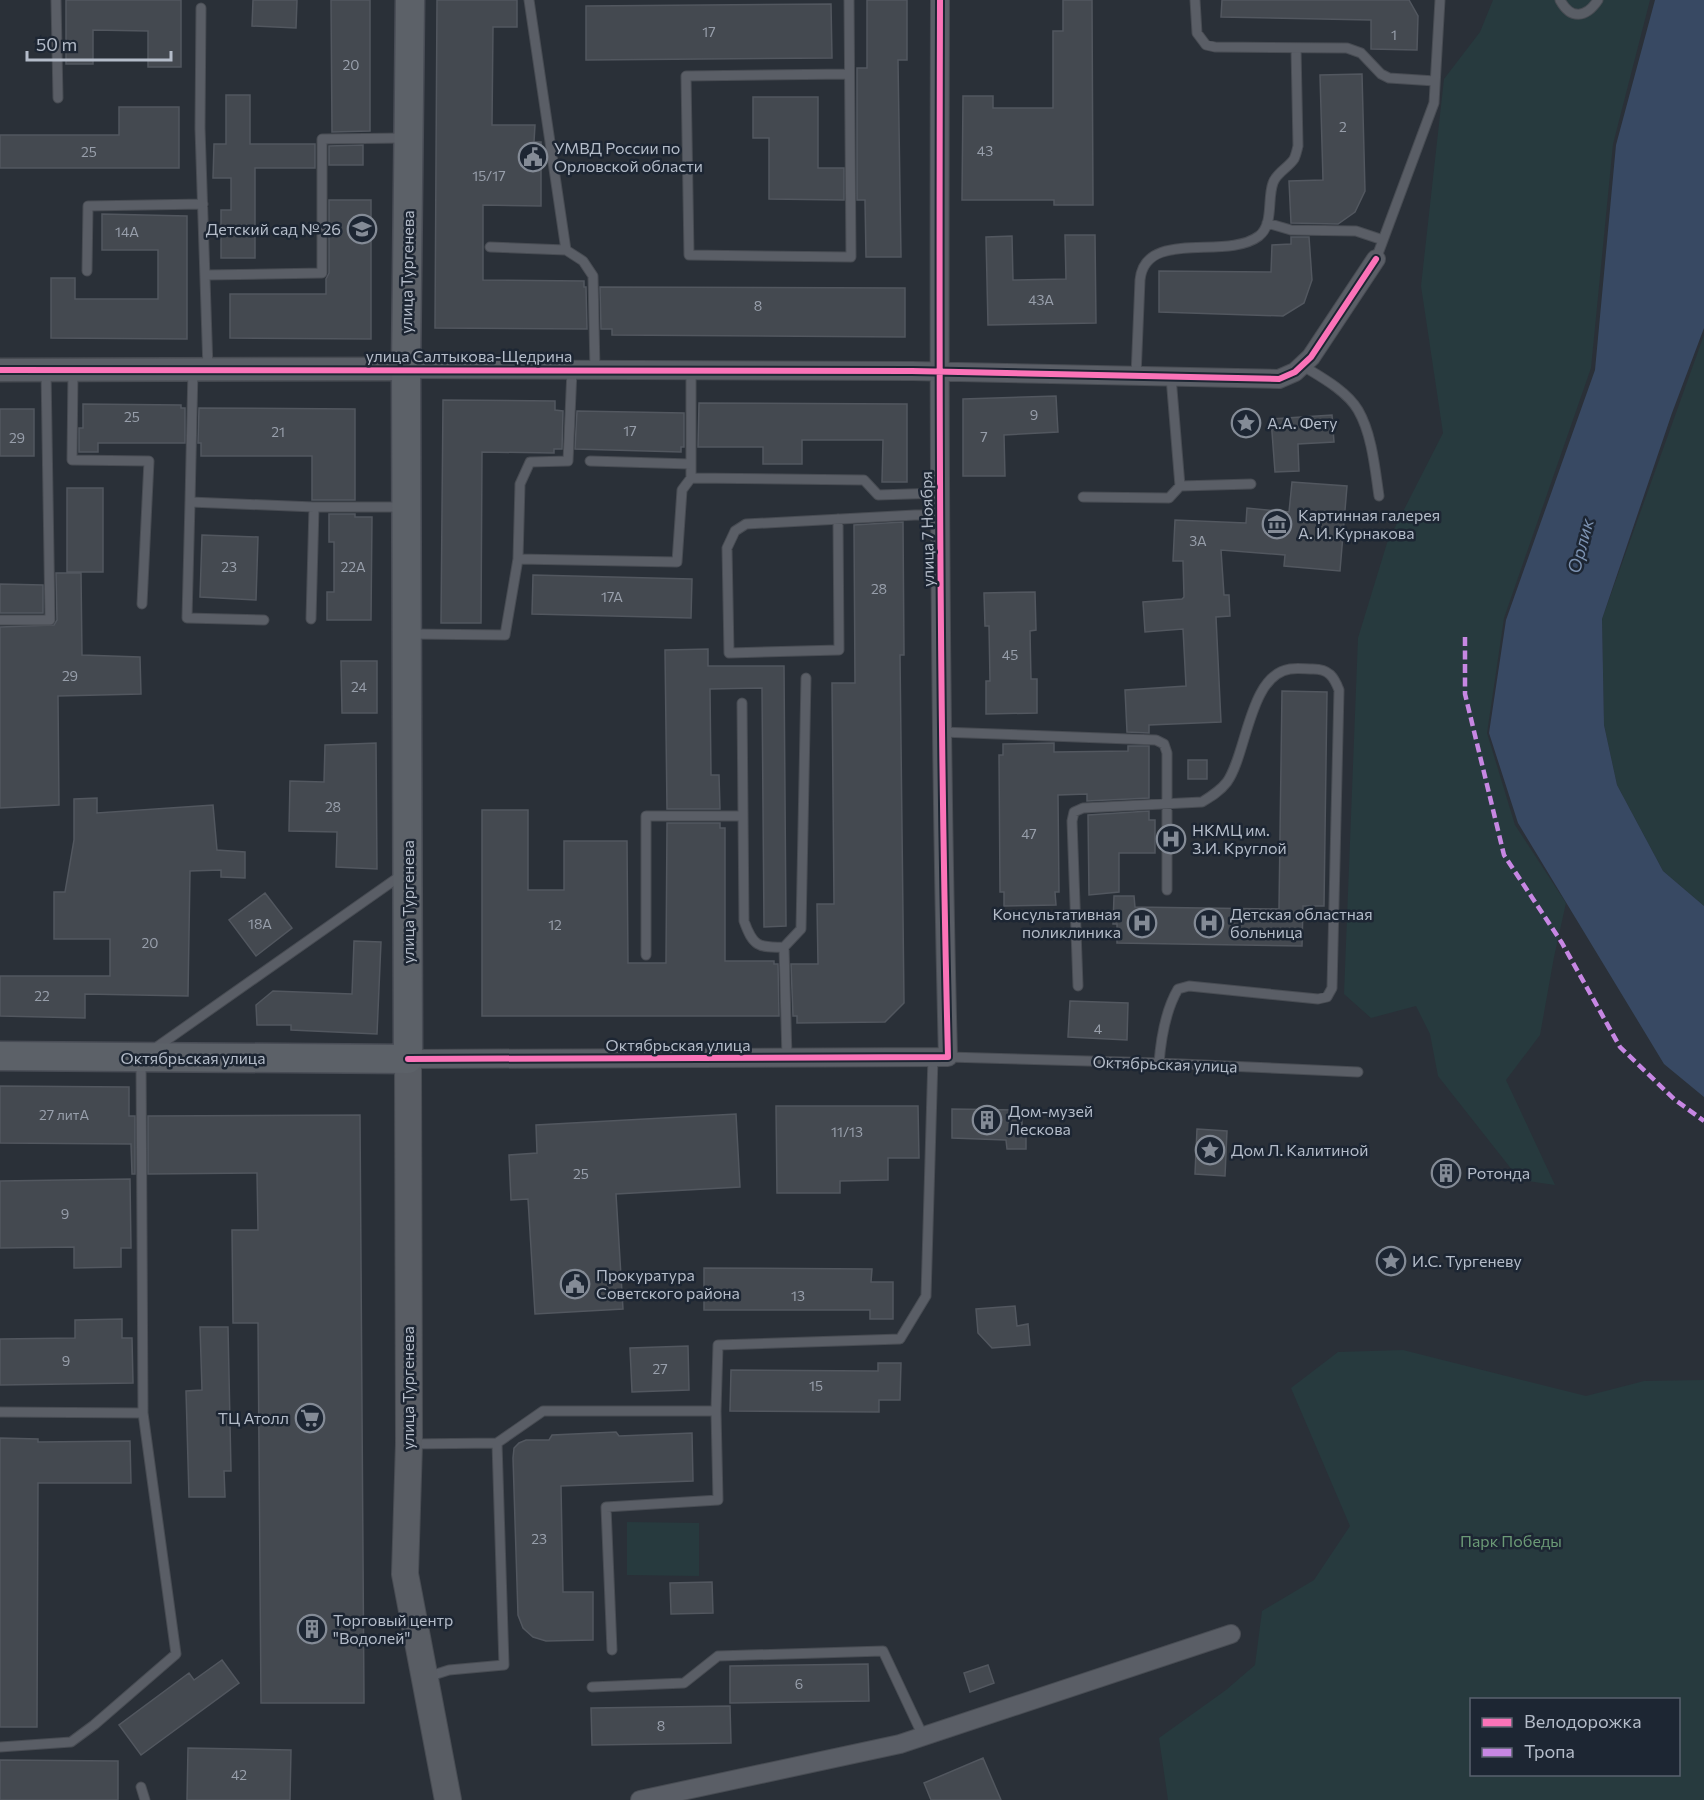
<svg xmlns="http://www.w3.org/2000/svg" width="1704" height="1800" viewBox="0 0 1704 1800" font-family="Commissioner,sans-serif">
  <style>
    .green { fill: #273a3e; fill-rule: evenodd }
    .water { fill: #384963 }
    .building { fill: #444950; stroke: #52575f; stroke-width: 1.5 }
    .lines { fill: none; stroke-linecap: round; stroke-linejoin: round }
    .service-casing { stroke: #484c53; stroke-width: 11 }
    .minor-casing { stroke: #484c53; stroke-width: 20 }
    .tertiary-casing { stroke: #484c53; stroke-width: 25 }
    .secondary-casing { stroke: #484c53; stroke-width: 28 }
    .primary-casing { stroke: #484c55; stroke-width: 31 }
    .service { stroke: #5a5e66; stroke-width: 9 }
    .minor { stroke: #5a5e66; stroke-width: 18 }
    .tertiary { stroke: #5a5e66; stroke-width: 22 }
    .secondary { stroke: #595d64; stroke-width: 26 }
    .primary { stroke: #5c6168; stroke-width: 28 }
    .quiet { stroke: #c787e3; stroke-width: 4.5; stroke-dasharray: 9 4.5; stroke-linecap: butt }
    .cycleway-casing { stroke: #1d2633; stroke-width: 10 }
    .cycleway { stroke: #fb73b8; stroke-width: 6 }
    .labels { text-anchor: middle; stroke-width: 5; stroke-linejoin: round; paint-order: stroke }
    .number-label { font-size: 14px; fill: #989fab }
    .poi-label { font-size: 16px; fill: #b4bcc9; stroke: #1d2633; text-anchor: start }
    .street-label { font-size: 16px; fill: #b4bcc9; stroke: #1d2633 }
    .park-label { font-size: 16px; fill: #6b9a76; stroke: #1d2633 }
    .water-label { font-size: 18px; font-style: italic; fill: #7c92b1; stroke: #1d2633 }
  </style>
  <rect width="100%" height="100%" fill="#2a3038"/>
  <path class="green" d="M1493 0H1650L1613 144 1591 368 1504 618 1487 733 1515 825 1566 903 1554 957 1540 1035 1506 1080 1555 1185 1520 1180 1438 1076 1430 1034 1416 1006 1371 1018 1344 994 1358 638 1387 543 1443 433 1421 286 1444 79 1480 32Z
    M1704 335V906L1663 871 1617 785 1604 725 1602 619Z
    M1403 1350 1586 1396 1644 1381 1704 1380V1800H1168L1159 1738 1226 1690 1255 1665 1262 1611 1314 1580 1350 1526 1291 1388 1338 1352ZM1472 1700H1678V1774H1472Z
    M627 1522 699 1523V1576L627 1575Z"/>
  <path class="water" d="M1655 0H1704V328L1672 413 1602 619 1604 725 1617 785 1663 871 1704 906V1097L1664 1064 1518 823 1489 733 1506 620 1595 370 1616 145Z"/>
  <path class="building" d="M66 0H181V67H148V31L93 30V64H66Z
    M253 0H297L296 28 252 26Z
    M331 0H370V131L332 132Z
    M437 0H517V27H493L492 125H535L534 142H541V206L483 205V280L584 281V287H586L587 329 435 328Z
    M867 0H907V60H898L901 257H866L865 200H857V68H867Z
    M1063 0H1092L1093 205H1054V200H962L963 96H993V108H1053V31H1063Z
    M1222 0H1409L1418 16 1417 50 1371 49V20L1221 17Z
    M831 4 832 58 586 60V6Z
    M1362 74 1365 191 1355 212 1338 224 1291 223 1289 181 1323 180 1320 75Z
    M226 95H250V144H315V168H255V258H221V210H231V178H213L214 144H226Z
    M753 97H818V168H844V200L769 199V138H753Z
    M119 107H179V168H0V135H119Z
    M363 145V165H329V146Z
    M329 200H371V339L230 338V294H326V279L329 273Z
    M102 214 187 216V339L51 338V278H75V299H158V250H102Z
    M1065 235H1095L1096 323 988 325 986 237 1012 236 1013 280 1066 279Z
    M1291 237H1309L1312 280 1304 303 1283 316 1159 312V271L1271 272 1272 245 1291 244Z
    M600 287 905 288V337L612 335V329H601Z
    M1056 396 1058 432 1004 435 1005 476H963V399Z
    M443 400 555 401V410L563 411 562 449H554V453L482 452 481 623H441Z
    M699 403 907 404V482H882L883 440H802V464H763V447H698Z
    M83 404 181 405V408H185V443H98V452H79V428H83Z
    M199 408 355 409V500H312V456H201V443H198Z
    M0 409H34V456H0Z
    M577 411 684 413V447H681V452L575 449Z
    M1332 415 1334 442 1298 444 1299 471 1275 472 1271 419Z
    M1292 482 1347 486 1340 571 1284 566 1285 555 1221 550 1224 595H1229L1230 616 1216 617 1221 722 1149 725V733L1127 732 1125 690 1186 686 1183 629 1145 632 1143 602 1182 599 1184 597 1183 561H1173L1175 520 1246 523 1247 508 1289 512Z
    M67 488H103V572H67Z
    M329 514H355V517H372L371 620H327V592H334V542H329Z
    M903 522 904 655H900L904 1003 885 1022 797 1023V1016H793L791 964H818L817 904H834L832 683H855L854 525Z
    M202 535 258 537 256 600 200 597Z
    M56 573H81L82 655 140 657 141 694 58 696 59 805 0 808V627L54 625 57 620Z
    M533 575 692 579 691 618 532 614Z
    M0 584 43 585V613H0Z
    M1035 592 1036 630 1030 631 1031 679H1037V713L986 714V681H990L989 626H985L984 593Z
    M708 649V666H784L786 926 764 927 762 688 710 689 711 775H719L720 809H667L665 650Z
    M341 661H377V713H342Z
    M1282 691 1327 692 1324 906H1303L1302 946 1117 943V924H1113L1114 896H1134L1135 907 1279 909Z
    M376 743 377 869 336 867 337 832 289 831 290 781 324 782 325 745Z
    M1054 743V752L1128 751V746H1149V798L1087 801V794L1058 795 1059 892H1055L1056 905 1004 906V892H1000L999 755H1003V744Z
    M1188 760H1207V779H1188Z
    M97 798V813L213 805 217 850 245 852V878L221 877V870L190 871 188 996 85 994V1018L0 1016V976H110V939H54V892H65L74 840V799Z
    M482 810H528V890H564V841H627L628 963H666L667 823H720V828H725V961H774V964H778L779 1016H482Z
    M1149 811V820H1155V853H1119V892L1089 895 1088 815Z
    M265 893 292 928 256 956 229 920Z
    M354 941 381 942 377 1034 291 1030V1025H257L256 1005 273 991 352 994Z
    M1070 1001 1128 1003 1127 1040 1068 1037Z
    M0 1086 129 1087V1116H135V1174H132L131 1144 0 1143Z
    M776 1106H918L919 1158H888V1180L840 1181V1193H777Z
    M952 1109 1022 1110V1130H1026V1149H1007L1006 1140 952 1138Z
    M736 1114 740 1187 616 1194 623 1309 535 1314 528 1199 511 1200 509 1155 537 1153 536 1125Z
    M360 1115 364 1703H261L258 1323H233L232 1230H258L257 1173 148 1174V1116Z
    M1197 1129 1227 1131 1225 1176 1195 1174Z
    M1437 1174a9 9 0 1 1 18 0a9 9 0 1 1-18 0Z
    M130 1179 131 1248H121V1267L74 1268V1247L0 1248V1181Z
    M704 1268 872 1269 871 1282H893V1319H870V1310H704Z
    M1015 1306 1017 1326 1028 1324 1030 1345 992 1348 978 1333 976 1309Z
    M122 1319V1338H132L133 1383 0 1385V1339L75 1338V1320Z
    M200 1327H228L231 1471H224L225 1497H189L186 1391 202 1390Z
    M688 1346 689 1390 632 1392 630 1348Z
    M878 1363H901L900 1400H879V1412L730 1411 731 1370 878 1371Z
    M616 1432 619 1436 692 1433 693 1481 561 1486 563 1592H593V1640L546 1641 533 1637 523 1628 518 1615 513 1458 514 1448 519 1443 526 1440H549L552 1435Z
    M0 1438 38 1439V1442L130 1441 131 1483H38L37 1727H0Z
    M712 1582 713 1613 671 1614 670 1583Z
    M222 1660 239 1683 141 1755 119 1725 189 1673 194 1680Z
    M868 1664 869 1701 730 1703V1666Z
    M988 1665 994 1683 970 1692 964 1673Z
    M730 1706 731 1743 592 1745 591 1708Z
    M188 1748 291 1750 290 1800H187Z
    M983 1758 1001 1800H931L924 1783Z
    M0 1760 118 1761V1800H0Z"/>
  <g class="lines">
    <g class="service-casing">
      <path id="service" d="M56 0 58 98
        M1195 0 1197 33 1206 45 1215 47 1347 48 1361 53 1381 74 1389 78 1435 81
        M1560 0C1571 20 1586 18 1598 0
        M201 8 200 128 208 369
        M848 74 686 76 689 255 851 257 849 0
        M1267 223 1291 230 1356 231 1383 240
        M490 247 566 250 529 0
        M566 250 583 261 593 276 595 370
        M1376 259 1434 103 1440 0
        M87 271 88 206 203 204
        M205 275 322 273V139L405 138
        M1303 366C1321 377 1347 391 1358 410 1372 434 1375 469 1379 496
        M193 369 190 502 314 507H402
        M572 370 568 461 530 462 520 484 518 559 677 562 682 490 691 478
        M691 370V478L864 480 878 495 940 493
        M73 371 72 460 149 461 142 604
        M1136 376 1140 280C1145 228 1226 261 1259 236 1274 224 1267 199 1273 183 1276 173 1288 168 1294 159 1296 155 1297 150 1298 146L1296 48
        M1171 377 1180 486 1251 484
        M590 461 691 464
        M1083 497 1169 498 1180 486
        M190 502 187 618 264 620
        M838 519 839 650 729 653 727 548 735 531 746 524 915 515H940
        M311 619 314 507
        M0 620H50L46 370
        M411 634 505 635 518 559
        M742 703 744 921C753 946 758 948 784 947
        M941 732 1156 740 1164 744 1167 753V890
        M646 955V816H743
        M1078 986 1072 821 1074 812 1083 808 1202 802C1212 796 1220 791 1227 782 1247 754 1249 675 1290 669 1297 668 1306 669 1313 669 1329 669 1334 677 1339 690L1332 988 1327 997 1318 999 1189 986 1178 989C1165 1011 1161 1038 1159 1063
        M154 1049 403 874
        M948 1057 1159 1063 1358 1072
        M787 1058 784 947 801 929 806 678
        M716 1411 718 1345 900 1339 926 1296 933 1057
        M0 1412 143 1413
        M497 1443 543 1411H716L718 1500 606 1507 612 1650
        M410 1444 497 1443 504 1665 449 1670 427 1677
        M592 1687 684 1683 718 1656 883 1651 923 1736
        M0 1747 71 1742 94 1725 176 1654 143 1413 141 1059
        M141 1787 145 1800"/>
    </g>
    <g class="minor-casing">
      <path id="minor" d="M406 369 912 371 1279 379 1295 372 1311 357 1376 259
        M408 1059 948 1057C939 705 939 352 940 0
        M640 1800 900 1744 1231 1634"/>
    </g>
    <g class="tertiary-casing">
      <path id="tertiary" d="M0 370 406 369"/>
    </g>
    <g class="secondary-casing">
      <path id="secondary" d="M408 1059 409 1444 405 1574 448 1800"/>
    </g>
    <g class="primary-casing">
      <path id="primary" d="M0 1056 408 1059 406 369 410 0"/>
    </g>
    <use href="#service" class="service"/>
    <use href="#minor" class="minor"/>
    <use href="#tertiary" class="tertiary"/>
    <use href="#secondary" class="secondary"/>
    <use href="#primary" class="primary"/>
    <path class="quiet" d="M1465 637V694L1504 855 1562 943 1620 1047 1674 1099 1704 1121"/>
    <g class="cycleway-casing">
      <path id="cycleway" d="M0 370 912 371 1279 379 1295 372 1311 357 1376 259
        M408 1059 948 1057C939 705 939 352 940 0"/>
    </g>
    <use href="#cycleway" class="cycleway"/>
  </g>
  <defs>
    <g id="civic-ring" transform="scale(1.5)"><circle r="9.5" fill="#1d2633" stroke="#848b96" stroke-width="1.5"/><path d="M-.6-6.5H3V-4.5H.6V-3L4-1V1h2V6H-6V1h2V-1L-.6-3ZM-1.2 2.5V6h2.4V2.5Z" fill="#848b96"/></g>
    <g id="school-ring" transform="scale(1.5)"><circle r="9.5" fill="#1d2633" stroke="#848b96" stroke-width="1.5"/><path d="M0-5L7-2L0 1L-7-2ZM-4 1L0 2.5L4 1V4Q0 6-4 4Z" fill="#848b96"/></g>
    <g id="sight-ring" transform="scale(1.5)"><circle r="9.5" fill="#1d2633" stroke="#848b96" stroke-width="1.5"/><path d="M0-6L1.8-2.2L6-1.7L2.9 1.2L3.7 5.4L0 3.3L-3.7 5.4L-2.9 1.2L-6-1.7L-1.8-2.2Z" fill="#848b96"/></g>
    <g id="museum-ring" transform="scale(1.5)"><circle r="9.5" fill="#1d2633" stroke="#848b96" stroke-width="1.5"/><path d="M0-6L6-3V-2H-6V-3ZM-5-1h2V3h-2ZM-1-1h2V3h-2ZM3-1h2V3H3ZM-6 4H6V6H-6Z" fill="#848b96"/></g>
    <g id="hospital-ring" transform="scale(1.5)"><circle r="9.5" fill="#1d2633" stroke="#848b96" stroke-width="1.5"/><path d="M-5-5h3v3.5h4V-5h3V5h-3V1.5h-4V5h-3Z" fill="#848b96"/></g>
    <g id="building-ring" transform="scale(1.5)"><circle r="9.5" fill="#1d2633" stroke="#848b96" stroke-width="1.5"/><path d="M-4-6H4V6H1V3H-1V6H-4ZM-2.5-4.3h1.7v1.8h-1.7ZM.8-4.3h1.7v1.8H.8ZM-2.5-1h1.7V.8h-1.7ZM.8-1h1.7V.8H.8Z" fill="#848b96"/></g>
    <g id="supermarket-ring" transform="scale(1.5)"><circle r="9.5" fill="#1d2633" stroke="#848b96" stroke-width="1.5"/><path d="M-6-5.5h2.5l.6 2H6L4.5 2H-2.5L-4.4-4H-6ZM-1.5 3.2a1.3 1.3 0 1 0 .1 0ZM3 3.2a1.3 1.3 0 1 0 .1 0Z" fill="#848b96"/></g>
  </defs>
  <g fill-rule="evenodd">
    <use href="#civic-ring" x="533" y="157"/>
    <use href="#school-ring" x="362" y="229"/>
    <use href="#sight-ring" x="1246" y="423"/>
    <use href="#museum-ring" x="1277" y="524"/>
    <use href="#hospital-ring" x="1171" y="839"/>
    <use href="#hospital-ring" x="1142" y="923"/>
    <use href="#hospital-ring" x="1209" y="923"/>
    <use href="#building-ring" x="987" y="1120"/>
    <use href="#sight-ring" x="1210" y="1150"/>
    <use href="#building-ring" x="1446" y="1173"/>
    <use href="#sight-ring" x="1391" y="1261"/>
    <use href="#civic-ring" x="575" y="1284"/>
    <use href="#supermarket-ring" x="310" y="1418"/>
    <use href="#building-ring" x="312" y="1629"/>
  </g>
  <g class="labels">
    <g class="number-label">
      <text x="709" y="37">17</text>
      <text x="1394" y="40">1</text>
      <text x="351" y="70">20</text>
      <text x="1343" y="132">2</text>
      <text x="985" y="156">43</text>
      <text x="89" y="157">25</text>
      <text x="489" y="181">15/17</text>
      <text x="127" y="237">14А</text>
      <text x="1041" y="305">43А</text>
      <text x="758" y="311">8</text>
      <text x="1034" y="420">9</text>
      <text x="132" y="422">25</text>
      <text x="630" y="436">17</text>
      <text x="278" y="437">21</text>
      <text x="984" y="442">7</text>
      <text x="17" y="443">29</text>
      <text x="1198" y="546">3А</text>
      <text x="229" y="572">23</text>
      <text x="353" y="572">22А</text>
      <text x="879" y="594">28</text>
      <text x="612" y="602">17А</text>
      <text x="1010" y="660">45</text>
      <text x="70" y="681">29</text>
      <text x="359" y="692">24</text>
      <text x="333" y="812">28</text>
      <text x="1029" y="839">47</text>
      <text x="260" y="929">18А</text>
      <text x="555" y="930">12</text>
      <text x="150" y="948">20</text>
      <text x="42" y="1001">22</text>
      <text x="1098" y="1034">4</text>
      <text x="64" y="1120">27 литА</text>
      <text x="847" y="1137">11/13</text>
      <text x="581" y="1179">25</text>
      <text x="65" y="1219">9</text>
      <text x="798" y="1301">13</text>
      <text x="66" y="1366">9</text>
      <text x="660" y="1374">27</text>
      <text x="816" y="1391">15</text>
      <text x="539" y="1544">23</text>
      <text x="799" y="1689">6</text>
      <text x="661" y="1731">8</text>
      <text x="239" y="1780">42</text>
    </g>
    <g class="poi-label">
      <text x="554" y="154">УМВД России по<tspan x="554" dy="18">Орловской области</tspan></text>
      <text x="341" y="235" text-anchor="end">Детский сад № 26</text>
      <text x="1267" y="429">А.А. Фету</text>
      <text x="1298" y="521">Картинная галерея<tspan x="1298" dy="18">А. И. Курнакова</tspan></text>
      <text x="1192" y="836">НКМЦ им.<tspan x="1192" dy="18">З.И. Круглой</tspan></text>
      <text x="1121" y="920" text-anchor="end">Консультативная<tspan x="1121" dy="18">поликлиника</tspan></text>
      <text x="1230" y="920">Детская областная<tspan x="1230" dy="18">больница</tspan></text>
      <text x="1008" y="1117">Дом-музей<tspan x="1008" dy="18">Лескова</tspan></text>
      <text x="1231" y="1156">Дом Л. Калитиной</text>
      <text x="1467" y="1179">Ротонда</text>
      <text x="1412" y="1267">И.С. Тургеневу</text>
      <text x="596" y="1281">Прокуратура<tspan x="596" dy="18">Советского района</tspan></text>
      <text x="289" y="1424" text-anchor="end">ТЦ Атолл</text>
      <text x="333" y="1626">Торговый центр<tspan x="333" dy="18">"Водолей"</tspan></text>
    </g>
    <g class="street-label">
      <text transform="translate(407 272) rotate(-89)" y="6">улица Тургенева</text>
      <text x="469" y="362">улица Салтыкова-Щедрина</text>
      <text transform="translate(927 529) rotate(-91)" y="6">улица 7 Ноября</text>
      <text transform="translate(408 902) rotate(-90)" y="6">улица Тургенева</text>
      <text x="678" y="1051">Октябрьская улица</text>
      <text x="193" y="1064">Октябрьская улица</text>
      <text transform="translate(1165 1064) rotate(2)" y="6">Октябрьская улица</text>
      <text transform="translate(408 1388) rotate(-90)" y="6">улица Тургенева</text>
    </g>
    <g class="park-label">
      <text x="1511" y="1547">Парк Победы</text>
    </g>
    <g class="water-label">
      <text transform="translate(1581 546) rotate(-75)" y="6">Орлик</text>
    </g>
  </g>
  <rect x="1470" y="1698" width="210" height="78" fill="#1d2633" stroke="#59626f" stroke-width="1.5"/>
  <rect x="1482" y="1718" width="30" height="9" fill="#fb73b8" stroke="#59626f" stroke-width="1.5"/>
  <text x="1524" y="1728" font-size="18" fill="#b4bcc9">Велодорожка</text>
  <rect x="1482" y="1748" width="30" height="9" fill="#c787e3" stroke="#59626f" stroke-width="1.5"/>
  <text x="1524" y="1758" font-size="18" fill="#b4bcc9">Тропа</text>
  <path d="M27 51v9h144v-9" fill="none" stroke="#b4bcc9" stroke-width="3"/>
  <text x="36" y="51" font-size="18" fill="#b4bcc9" stroke="#1d2633" stroke-width="4.5" paint-order="stroke">50 m</text>
</svg>
